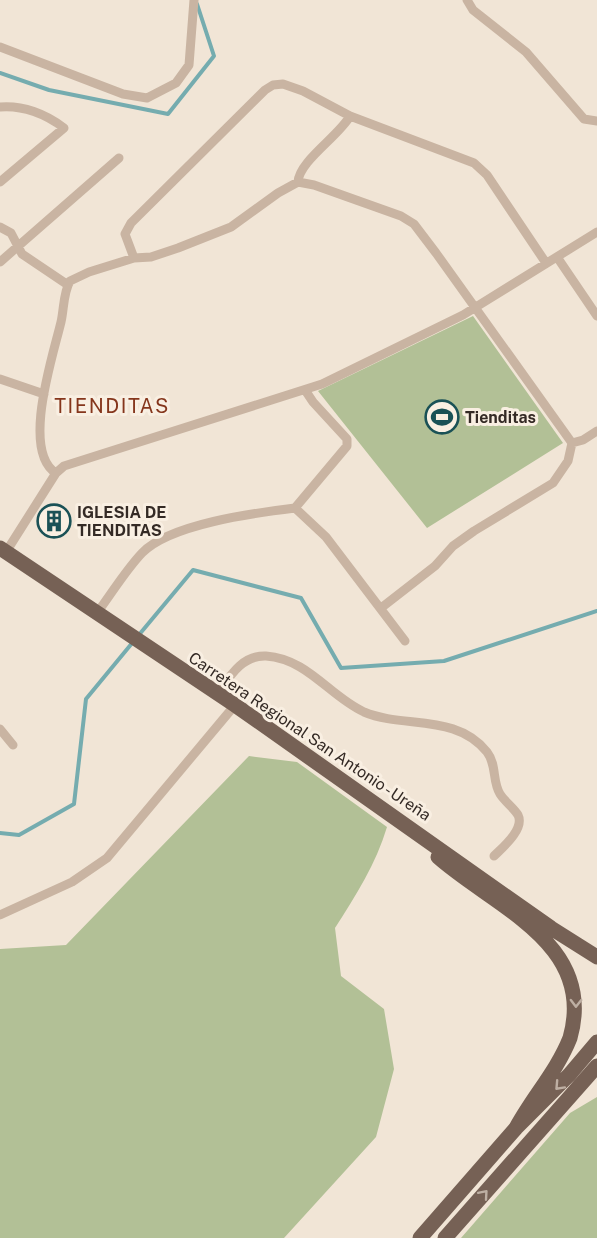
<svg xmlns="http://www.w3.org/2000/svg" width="597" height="1238" viewBox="0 0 597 1238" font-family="'Public Sans',sans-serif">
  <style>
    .green { fill: #b2c096 }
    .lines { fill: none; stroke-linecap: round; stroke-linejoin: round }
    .stream { stroke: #75acaf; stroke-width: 4 }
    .building { fill: #ca5f3c }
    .minor { stroke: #c9b4a2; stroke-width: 9 }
    .primary { stroke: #766155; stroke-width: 15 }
    .oneway { stroke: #beafa3 }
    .labels { text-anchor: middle; stroke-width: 6; stroke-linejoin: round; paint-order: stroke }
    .poi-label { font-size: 16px; font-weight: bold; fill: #342a25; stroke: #f9efe2; text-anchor: start }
    .street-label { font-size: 16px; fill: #342a25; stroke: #f9efe2 }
    .quarter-label { font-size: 20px; letter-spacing: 1.5px; fill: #85361c; stroke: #f9efe2 }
  </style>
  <rect width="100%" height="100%" fill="#f1e5d6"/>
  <path class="green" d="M473 316 563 443 427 528 318 391Z
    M249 756 297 762 387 827C376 864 356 895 335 928L341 976 384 1009 394 1069 376 1137 284 1238H0V949L66 945Z
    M597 1097V1238H461L570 1113Z"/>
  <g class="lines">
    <path class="stream" d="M0 73 49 90 168 114 214 56 197 4
      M138 636 193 570 301 598 341 668 444 661 597 611
      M0 833 19 835 74 804 86 699 133 642"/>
  </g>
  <path class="building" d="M50 504 71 516 57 538 37 526Z"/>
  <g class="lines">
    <path class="minor" d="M467 0 473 10 526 52 584 119 597 121
      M0 47 123 94 147 98 176 83 189 65 194 0
      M0 107C23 105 46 114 64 128L0 182
      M298 182C299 161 339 136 350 116
      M0 227 11 233 22 254 68 285
      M557 257 597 316
      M134 258 125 234 131 223 265 90 273 85 283 84 303 91 350 116 474 163 487 175 546 263
      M0 262 119 158
      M0 379 44 394
      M572 443 583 440 597 431
      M56 473C21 451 53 356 61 322 64 310 63 293 70 281L89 272 134 258 151 257 178 248 231 227 278 193 298 182 314 185 401 216 414 224 436 253 572 443 568 461 553 483 474 531 453 546 435 566 381 608
      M295 508 347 446V439L313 402 305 390
      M6 552 56 473 64 466 322 384 463 315 597 232
      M97 613C112 593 125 571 142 553 170 524 254 513 295 508L326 537 405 641
      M218 693C230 676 242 655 266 656 308 659 329 696 364 712 404 729 456 713 487 752 497 765 492 781 500 794 505 802 514 808 518 815 525 829 502 848 494 856
      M0 729 13 745
      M0 915 72 882 107 858 235 705"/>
    <path class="primary" d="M0 548 235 705 551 928 597 957
      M438 857C494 907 597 943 570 1038 557 1071 532 1098 516 1128
      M420 1238 516 1128 569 1075 597 1042
      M445 1238 597 1066"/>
  </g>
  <defs><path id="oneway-chevron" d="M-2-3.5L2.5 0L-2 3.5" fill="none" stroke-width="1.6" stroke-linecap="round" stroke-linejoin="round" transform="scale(1.5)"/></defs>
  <g class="oneway">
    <use href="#oneway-chevron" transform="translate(576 1003) rotate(91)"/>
    <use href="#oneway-chevron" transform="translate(559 1086) rotate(133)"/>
    <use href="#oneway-chevron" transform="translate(484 1194) rotate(-49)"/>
  </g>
  <defs>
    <g id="stadium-ring" transform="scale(1.725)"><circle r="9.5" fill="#f9efe2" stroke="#1a5156" stroke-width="1.5"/><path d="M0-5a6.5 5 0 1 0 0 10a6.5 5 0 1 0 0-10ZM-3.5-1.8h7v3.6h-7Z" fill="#1a5156"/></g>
    <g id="building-ring" transform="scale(1.725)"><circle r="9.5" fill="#f9efe2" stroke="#1a5156" stroke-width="1.5"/><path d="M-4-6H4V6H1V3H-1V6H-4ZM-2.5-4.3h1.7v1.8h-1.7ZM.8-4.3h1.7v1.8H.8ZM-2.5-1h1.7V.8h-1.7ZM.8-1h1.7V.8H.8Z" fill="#1a5156"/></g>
  </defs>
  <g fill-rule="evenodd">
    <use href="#stadium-ring" x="442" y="417"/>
    <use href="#building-ring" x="54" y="521"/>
  </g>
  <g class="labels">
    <g class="poi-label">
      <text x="465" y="423">Tienditas</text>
      <text x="77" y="518">IGLESIA DE<tspan x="77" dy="18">TIENDITAS</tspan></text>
    </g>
    <g class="street-label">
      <text transform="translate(310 736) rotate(34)" y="6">Carretera Regional San Antonio - Ureña</text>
    </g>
    <g class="quarter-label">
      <text x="112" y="413">TIENDITAS</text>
    </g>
  </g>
</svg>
